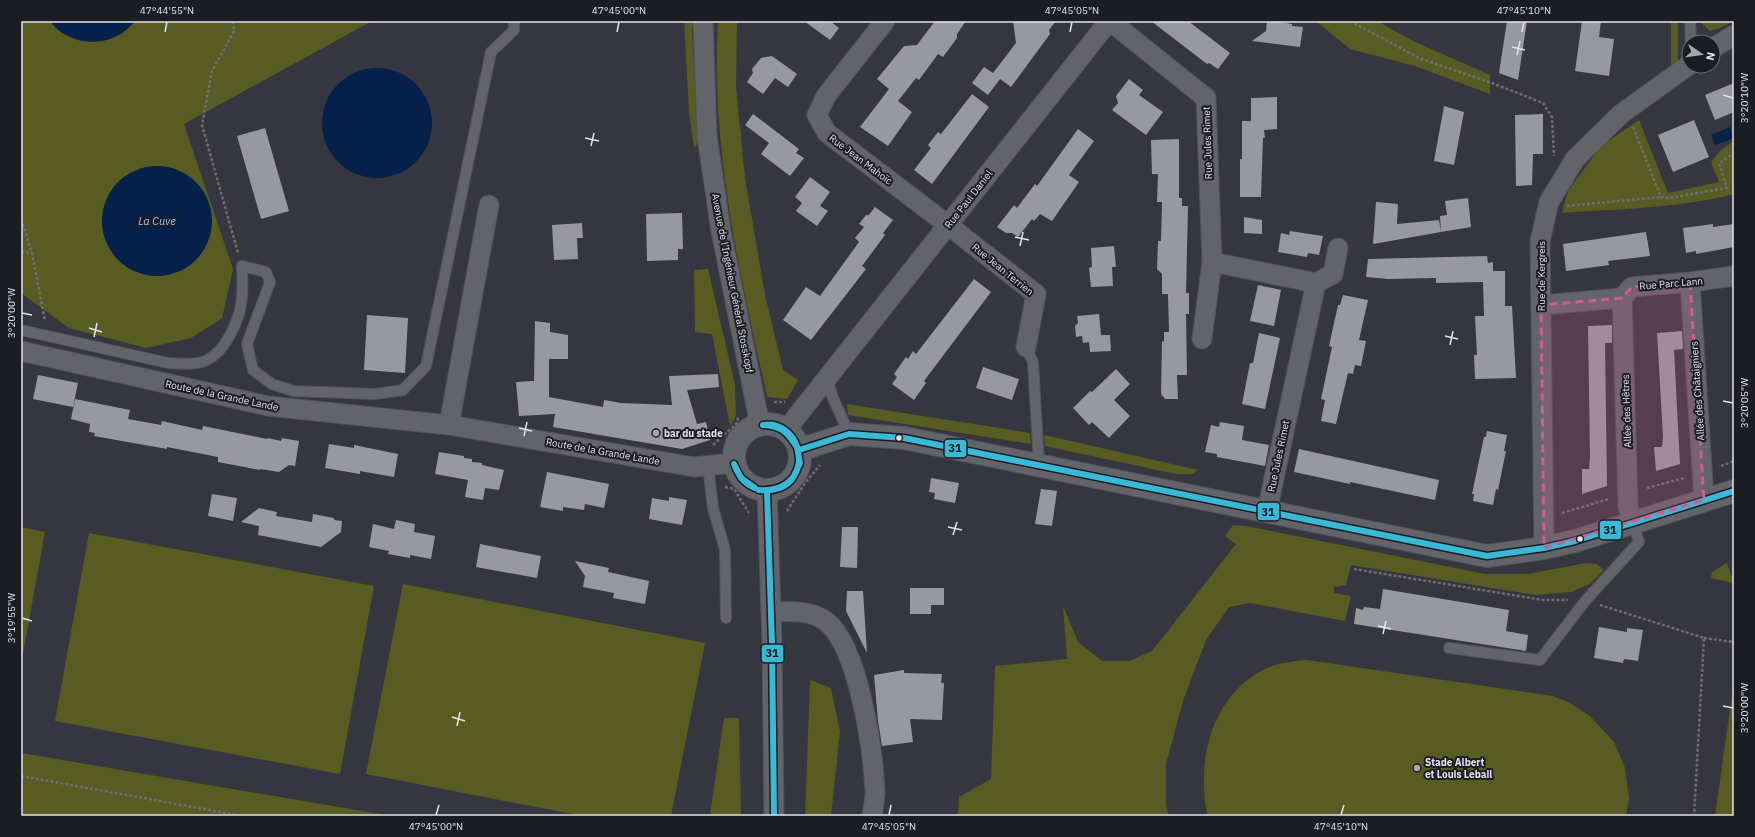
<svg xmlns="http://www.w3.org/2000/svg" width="1755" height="837" viewBox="0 0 1755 837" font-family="'IBM Plex Sans',sans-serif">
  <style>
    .green { fill: #585c23 }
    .water { fill: #052049 }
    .building { fill: #98989f }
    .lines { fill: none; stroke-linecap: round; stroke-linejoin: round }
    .service-casing { stroke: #52535a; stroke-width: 12 }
    .minor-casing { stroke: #52535a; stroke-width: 21 }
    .tertiary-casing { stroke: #52535a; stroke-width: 24 }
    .path { stroke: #6d6d73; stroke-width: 2.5; stroke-dasharray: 3 2; stroke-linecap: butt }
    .service { stroke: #63636a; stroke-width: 10 }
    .minor { stroke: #63636a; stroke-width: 19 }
    .tertiary { stroke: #63636a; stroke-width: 22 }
    .bus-1-casing { stroke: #1c1c23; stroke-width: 9 }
    .bus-1 { stroke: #3ab9d7; stroke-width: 6 }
    .marked { fill: #cd5f8e; fill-opacity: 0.2; stroke: #cd5f8e; stroke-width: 3; stroke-dasharray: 8 5; stroke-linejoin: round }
    .ticks { fill: none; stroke: #e2e3ed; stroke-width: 1.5 }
    .poi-dot { fill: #a6a6b0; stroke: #1c1c23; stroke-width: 1.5 }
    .bus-dot { fill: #e2e3ed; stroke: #1c1c23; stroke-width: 1.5 }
    .labels { text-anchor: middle; stroke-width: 4; stroke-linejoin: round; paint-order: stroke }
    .street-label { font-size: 10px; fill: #e2e3ed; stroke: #1c1c23 }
    .poi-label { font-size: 10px; font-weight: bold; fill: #e2e3ed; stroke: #1c1c23; text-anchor: start }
    .water-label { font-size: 11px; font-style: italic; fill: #9dc2f7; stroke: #1c1c23 }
    .line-badge { stroke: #1c1c23; stroke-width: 1.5 }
    .pale-badge-label { font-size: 11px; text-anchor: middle; font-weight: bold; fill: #111 }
    .neatline { fill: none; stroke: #e2e3ed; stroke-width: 1.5 }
    .ticks-label { font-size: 10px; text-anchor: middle; fill: #e2e3ed }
  </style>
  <rect width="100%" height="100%" fill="#363640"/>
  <path class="green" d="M21 21H372L184 124 233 269 222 318 191 338 146 348 69 328 21 293Z
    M684 21H693L692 30 698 143 694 148 689 112Z
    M718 21H737L736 88 745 178 765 295 783 370 798 380 787 399 767 397C740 274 710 147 718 21Z
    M1316 21H1377L1413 41 1490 75V94L1415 66 1350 49Z
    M1671 21H1678V63L1671 65Z
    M1699 21H1734L1720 28 1710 31Z
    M1639 120 1668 193 1719 182 1711 162 1721 150 1734 141V194C1682 208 1616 209 1562 213L1568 191 1601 146Z
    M708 269 735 385 736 416 730 426 712 334 695 332 694 270Z
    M847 404 1030 433 1031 444 848 415Z
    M1044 435 1198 470 1193 474H1176L1045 446Z
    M1233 525 1246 526 1485 574H1528L1586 563 1597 564 1604 570 1590 584 1571 592 1536 595 1351 565 1346 585 1334 587V593L1351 596 1345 621 1250 603 1229 607 1206 640 1183 701 1166 764V805L1169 816H958L959 797 991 779 995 666 1067 659 1063 606 1078 642 1102 661H1130L1152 651 1236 544 1225 536Z
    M21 527 45 532 21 665Z
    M89 533 374 586 340 774 55 721Z
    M1727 563 1731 576 1734 575V583L1711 578 1712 572Z
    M403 584 705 643 671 816H582L366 774Z
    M1307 660 1553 696 1568 702 1590 716 1614 742 1625 768 1629 799 1626 816H1208C1204 803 1204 791 1204 777 1204 734 1225 688 1265 669 1278 663 1293 661 1307 660Z
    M810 680 831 688 840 732 831 816H805Z
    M1734 681V816H1715Z
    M724 718H739L741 816H710Z
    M21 753 392 816H21Z"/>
  <path class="water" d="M49 21H135C118 43 88 48 64 34 58 31 54 25 49 21Z
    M322 123a55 55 0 1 1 110 0a55 55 0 1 1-110 0Z
    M1730 127 1734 138 1715 145 1711 135Z
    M102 221a55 55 0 1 1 110 0a55 55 0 1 1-110 0Z"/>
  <path class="building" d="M804 21H830L839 28 830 40Z
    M935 21H966L957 34V38L943 57 938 54 919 80 916 78 898 101 912 112 888 146 860 127 889 89 877 79 904 46 917 45Z
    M1013 21H1056L1049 30 1050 34 1011 87 1000 79 988 95 972 83 984 67 993 73 1016 43Z
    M1151 21H1188L1230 53 1218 69 1209 63 1207 64Z
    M1267 21H1279L1280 22 1292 24V26L1303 27 1300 47 1252 41 1266 31Z
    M1507 21H1527L1518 80 1499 73Z
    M1582 21H1601L1599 37 1614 39 1609 76 1575 71Z
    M772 56 797 74 788 87 775 78 763 94 747 82 753 73 752 69 761 58Z
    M1129 79 1143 90 1139 95 1163 112 1146 135 1112 110 1118 103 1116 96Z
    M1734 83V112L1715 120 1705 95Z
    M972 94 989 107 932 184 914 170 931 148 928 145 938 132 941 134Z
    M1277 97V129L1264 130 1265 138H1263L1261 197H1240V159H1242V121H1251V98Z
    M1444 106 1464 112 1454 165 1434 161Z
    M753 114 799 149 796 153 804 158 790 176 761 154 769 143 745 125Z
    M1543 114V154H1533L1532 185 1516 186 1515 115Z
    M1694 120 1709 157 1673 172 1658 135Z
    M265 128 289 211 261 219 237 136Z
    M1078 129 1094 141 1069 175 1079 182 1052 221 1040 214 1034 221 1032 219 1018 237 1012 233H1006L997 227 1014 205 1017 208 1035 184 1037 186Z
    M1179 139V198H1182V206H1188L1186 293H1189V314H1186L1187 375H1177L1178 399H1165L1161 394 1162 341 1164 342V332H1169L1168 294H1162V274L1157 269 1158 241H1161L1162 202H1157L1158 174H1152L1151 140Z
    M810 177 830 192 820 206 828 211 817 226 796 211 802 203 795 197Z
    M1468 198 1471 227 1441 232 1440 216 1447 215 1445 201Z
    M1376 202 1398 204 1397 224 1439 220 1441 232 1373 244Z
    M875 207 893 220 883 233 885 235 862 266 866 269 811 340 783 320 806 287 820 296 859 242 855 238 864 227 859 224 866 215H869Z
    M682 213 683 249H678V260L647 261 646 214Z
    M1244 217 1262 220V234L1244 233Z
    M582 223 583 238H577L578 259 554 260 552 225Z
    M1713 224V227L1734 224V247L1696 254V251L1686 253 1683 228Z
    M1290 231 1323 236 1319 255 1308 253 1307 257 1278 252 1281 233 1289 235Z
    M1646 232 1650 256 1608 261 1609 265 1566 271 1563 244Z
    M1114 246 1116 267H1112L1113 286 1091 287 1089 268 1092 267 1091 248Z
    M1487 256 1488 263 1493 262V271H1505V306H1512L1516 378 1475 379 1474 355H1477L1475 316H1484L1483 282 1436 283V278L1388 279 1366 277 1368 259Z
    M974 279 991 292 924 381 926 383 914 400 892 384 897 377 894 374 906 357 908 359 913 351 916 354Z
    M1258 285 1281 290 1274 326 1250 321Z
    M1343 295 1368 300 1359 340 1366 341 1361 366 1355 365 1353 374 1348 373 1336 424 1321 421 1325 400 1321 399 1332 347 1329 346 1338 305H1340Z
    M1099 314 1101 335H1110L1111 351 1090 352 1089 342 1083 343 1082 336 1076 337 1075 326 1078 323 1077 316Z
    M367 315 408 318 405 373 364 370Z
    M535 321 550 323V332L568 335V359H549V397L603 407 604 400 621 403 672 405 669 376 718 374 719 387 687 390 697 424 706 422 710 440 682 449 553 427 555 414 519 416 516 382 534 381Z
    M1612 325V343H1605L1607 486 1582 494V469H1589L1590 458 1588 326Z
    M1682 331 1683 349 1674 350 1680 464 1656 471 1654 447H1662L1663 436 1657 333Z
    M1259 333 1280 338 1265 409 1242 404 1250 363H1253Z
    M983 367 1019 379 1012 400 976 388Z
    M1116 369 1130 384 1114 400 1130 416 1109 438 1092 422 1089 425 1073 408 1090 391 1092 392Z
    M38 375 78 383 73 407 33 399Z
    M75 399 130 410 128 419 161 425 162 421 202 430 203 426 267 439 268 438 281 441 282 438 299 441 295 466 289 465 279 472 260 469V470L218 462V457L167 447V449L94 436 95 433 89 432 90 424 71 419Z
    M1220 422 1244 426 1242 440 1269 445 1265 466 1217 457V454L1205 452 1211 425 1219 427Z
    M1487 431 1507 435 1504 451H1506L1498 490 1496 489 1493 505 1473 501 1474 494H1472L1484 437H1486Z
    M329 444 354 448V445L398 454 394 477 360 471V474L325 468Z
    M1299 449 1439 480 1435 500 1350 482V484L1294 472Z
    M439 452 464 456V458L472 459V462L482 463V465L504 470 499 490 485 488 483 500 465 497 468 480 435 474Z
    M547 472 609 484 604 508 585 504 584 510 563 507V511L540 507Z
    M931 478 959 483 955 503 934 499 935 493 929 492Z
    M1041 489 1057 491 1052 526 1035 524Z
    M212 494 237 498 233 521 208 516Z
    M669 497 687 500 682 525 649 519 652 498 669 501Z
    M259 508 277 512 276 516 312 522 313 514 334 518V520L342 521 341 532 321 547 258 535 259 526 241 522Z
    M396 520 415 524 414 532 435 536 431 559 410 555V558L388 554 389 551 369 547 373 524 394 529Z
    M842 527H858L857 568 840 567Z
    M480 544 541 556 537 578 476 567Z
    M575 561 609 568 608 572 649 581 645 604 613 598 614 593 583 587 585 576Z
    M910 588H944V605H931V614H910Z
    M1383 589 1509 610 1506 631 1528 635 1526 651 1354 624 1356 608 1363 610 1364 607 1380 609Z
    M847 591H863L867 653 846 611Z
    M1599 627 1627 632V628L1643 630 1638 661 1624 659 1623 663 1594 658Z
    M904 670V673L942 674 941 683H944L942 720 910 719 913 742 882 746 878 721 874 675Z"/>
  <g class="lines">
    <g class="service-casing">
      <path id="service" d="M1690 21 1691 42
        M21 330 168 363C179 364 191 365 202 362 225 355 242 317 242 294 243 285 242 276 242 266L266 272 270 282 247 344 253 370 272 384 293 391 375 394 403 390 426 366 491 52 514 30V21
        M1026 347 1033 362 1039 464
        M827 378 833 398 849 434
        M708 466 713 508 725 550 726 618
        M1449 648 1540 660 1586 600 1639 542 1633 523"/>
    </g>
    <g class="minor-casing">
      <path id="minor" d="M703 21 707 136 721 231 760 425
        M885 21 826 96 817 115 827 133 948 225 1036 294 1026 347
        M1110 21 1206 98 1212 262 1202 339
        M1713 48 1734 35
        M1212 262 1316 283 1267 511
        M1690 282 1704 500
        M1316 283 1333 274 1338 248
        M1622 298 1628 506 1633 523
        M1541 305 1622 298 1632 287 1690 282 1734 276
        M21 351 268 406 449 425 694 467 734 463
        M449 425 489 205
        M786 430 1109 21
        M767 491 772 644 774 816
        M1544 548 1540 241 1549 202 1575 159 1621 114 1689 65
        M771 612C788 611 813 610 827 622 859 649 873 750 875 792 875 800 873 808 872 816"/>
    </g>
    <g class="tertiary-casing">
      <path id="tertiary" d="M734 457a33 33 0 1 1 66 0a33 33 0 1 1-66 0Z
        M799 450 849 434 904 438 1487 556 1544 548 1575 541 1734 491"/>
    </g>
    <path class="path" d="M233 21 234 31 212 71 202 125 238 253
      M1350 21 1421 59 1492 83 1543 103 1552 117 1554 156
      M1633 127 1661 197 1669 198 1727 188 1719 163 1734 153
      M1567 206 1661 197
      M21 219 32 253 45 321
      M21 252 32 253
      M774 402H785
      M713 445 737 423 738 417
      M1721 466 1734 461
      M725 487 734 489 749 513
      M1647 488 1684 478
      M787 511 805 483 820 465
      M1562 513 1609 499
      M1354 569 1543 600H1568
      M1600 605 1704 638 1694 816
      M1704 638 1734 642
      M21 776 243 816"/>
    <use href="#service" class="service"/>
    <use href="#minor" class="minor"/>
    <use href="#tertiary" class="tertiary"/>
    <g class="bus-1-casing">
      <path id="bus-1" d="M763 425C782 426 787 432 797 447
        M763 425C779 422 793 433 797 447
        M799 450 849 434 904 438 1487 556 1544 548 1575 541 1734 491
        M734 464 741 478 755 488
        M734 464C738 475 744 484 755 488
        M794 476C800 466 800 458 797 447
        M794 476 800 463 797 447
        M759 490C773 491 786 487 794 476
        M759 490C772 492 788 488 794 476
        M767 491 772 644 774 816"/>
    </g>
    <use href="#bus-1" class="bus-1"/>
  </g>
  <path class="marked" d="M1690 282 1704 500 1544 548 1541 305 1622 298 1632 287Z"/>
  <path class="ticks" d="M165 32 167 22M617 32 619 22M1070 32 1072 22M1522 32 1524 22M1512 47 1525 50M1517 55 1520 41M1723 95 1733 98M585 138 599 141M591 146 594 133M1015 237 1029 240M1020 246 1023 232M22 313 32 315M89 328 102 332M1445 336 1458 339M94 337 97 323M1450 345 1453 331M1723 401 1733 403M519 428 532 431M524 436 527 422M948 527 962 530M953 535 957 522M22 618 32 621M1378 626 1391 629M1383 634 1386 621M1723 706 1733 708M452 717 465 721M457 726 460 712M436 815 439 805M889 815 891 805M1341 815 1344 805"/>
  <g class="poi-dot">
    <circle cx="656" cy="433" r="4"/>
    <circle cx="1417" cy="768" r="4"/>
  </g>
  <g class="bus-dot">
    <circle cx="899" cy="438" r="3.5"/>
    <circle cx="1580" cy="539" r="3.5"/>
  </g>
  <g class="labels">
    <g class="street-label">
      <text transform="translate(1207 143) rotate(-92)" y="4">Rue Jules Rimet</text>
      <text transform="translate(861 159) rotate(37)" y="4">Rue Jean Mahoïc</text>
      <text transform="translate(968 199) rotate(-52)" y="4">Rue Paul Daniel</text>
      <text transform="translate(1003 269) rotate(39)" y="4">Rue Jean Terrien</text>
      <text transform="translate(1541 276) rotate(-90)" y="4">Rue de Kergreis</text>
      <text transform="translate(733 283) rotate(79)" y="4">Avenue de l'Ingénieur Général Stosskopf</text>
      <text transform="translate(1671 283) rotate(-5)" y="4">Rue Parc Lann</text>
      <text transform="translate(1697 391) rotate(-94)" y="4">Allée des Châtaigniers</text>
      <text transform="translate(222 395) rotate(12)" y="4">Route de la Grande Lande</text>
      <text transform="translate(1626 411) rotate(-92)" y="4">Allée des Hêtres</text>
      <text transform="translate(603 451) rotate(10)" y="4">Route de la Grande Lande</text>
      <text transform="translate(1278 456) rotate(-78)" y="4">Rue Jules Rimet</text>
    </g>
    <g class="poi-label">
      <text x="664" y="437">bar du stade</text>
      <text x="1425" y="766">Stade Albert<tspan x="1425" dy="12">et Louis Lebail</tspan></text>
    </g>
    <g class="water-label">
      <text x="157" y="225">La Cuve</text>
    </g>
  </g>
  <g class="line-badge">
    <rect x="944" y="439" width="23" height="19" rx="4" fill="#3ab9d7"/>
    <rect x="1257" y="502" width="23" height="19" rx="4" fill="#3ab9d7"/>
    <rect x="1599" y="520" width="23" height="20" rx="4" fill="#3ab9d7"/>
    <rect x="761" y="644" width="23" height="19" rx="4" fill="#3ab9d7"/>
  </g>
  <g class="pale-badge-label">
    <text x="955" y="452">31</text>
    <text x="1268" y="516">31</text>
    <text x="1610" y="534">31</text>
    <text x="772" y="657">31</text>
  </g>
  <rect width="1755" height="837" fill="none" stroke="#1c1c23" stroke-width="44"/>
  <g transform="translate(1701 54) rotate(103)"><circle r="19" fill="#1c1c23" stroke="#6b6c74"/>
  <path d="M0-3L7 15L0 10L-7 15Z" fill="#a6a6b0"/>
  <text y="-6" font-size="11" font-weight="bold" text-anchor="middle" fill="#e2e3ed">N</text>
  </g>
  <rect x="22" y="22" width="1711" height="793" class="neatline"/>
  <g class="ticks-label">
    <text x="167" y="14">47°44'55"N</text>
    <text x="619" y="14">47°45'00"N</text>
    <text x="1072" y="14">47°45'05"N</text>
    <text x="1524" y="14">47°45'10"N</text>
    <text transform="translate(1744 98) rotate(-90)" y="4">3°20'10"W</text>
    <text transform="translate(11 313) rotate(-90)" y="4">3°20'00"W</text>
    <text transform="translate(1744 403) rotate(-90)" y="4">3°20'05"W</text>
    <text transform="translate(11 618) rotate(-90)" y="4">3°19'55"W</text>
    <text transform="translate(1744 708) rotate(-90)" y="4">3°20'00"W</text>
    <text x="436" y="830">47°45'00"N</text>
    <text x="889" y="830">47°45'05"N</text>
    <text x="1341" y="830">47°45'10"N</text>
  </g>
</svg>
